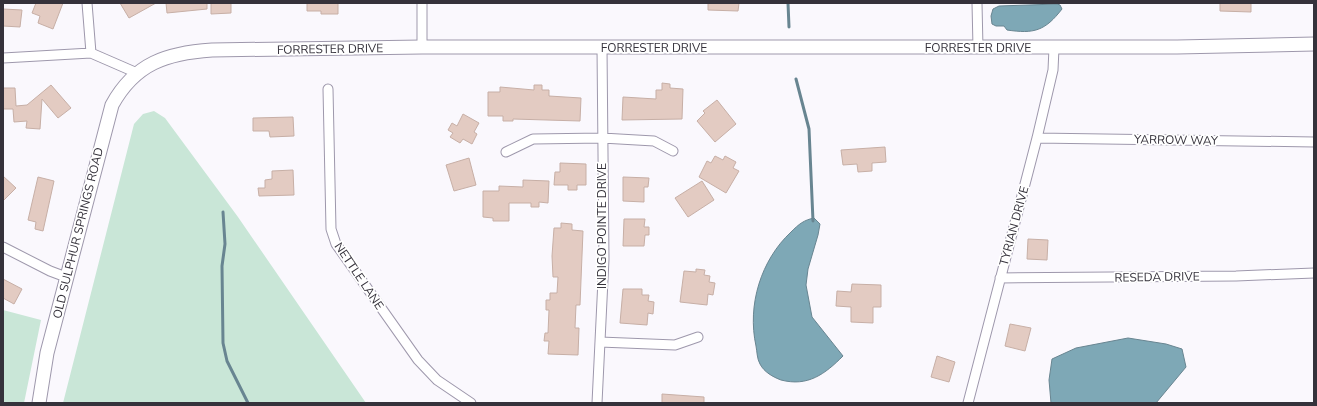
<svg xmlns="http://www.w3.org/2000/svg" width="1317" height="406" viewBox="0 0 1317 406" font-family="'Nunito Sans',sans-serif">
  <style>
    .green { fill: #c9e6d7 }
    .water { fill: #7ea8b6; stroke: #688591 }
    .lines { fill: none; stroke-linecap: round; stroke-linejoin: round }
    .stream { stroke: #688591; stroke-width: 3 }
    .building { fill: #e3cbc2; stroke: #c7afa6 }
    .street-casing { stroke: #9e98ac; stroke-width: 11 }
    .secondary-casing { stroke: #9e98ac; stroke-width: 15 }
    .street { stroke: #fff; stroke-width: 9 }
    .secondary { stroke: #fff; stroke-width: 13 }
    .labels { text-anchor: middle; stroke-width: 3.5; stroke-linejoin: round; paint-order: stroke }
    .street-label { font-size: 12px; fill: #35323b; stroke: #fff }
  </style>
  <rect width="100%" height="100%" fill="#faf8fd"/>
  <path class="green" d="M154 111 165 118 238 217 366 403H63L134 124 143 114Z
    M3 310 41 320 24 403H3Z"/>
  <path class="water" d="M1057 4 1060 5 1062 9C1045 31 1034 34 1007 30L1004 26H996L992 24 991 16 993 9 999 6Z
    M814 218 820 224 818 235 808 269 806 285 812 317 843 356C825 374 808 387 781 380 773 377 764 372 760 364 757 359 757 351 756 346 747 305 761 260 791 232 799 224 804 220 814 218Z
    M1128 338 1166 344 1182 349 1186 367 1156 403H1051L1049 380 1052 359 1076 348Z"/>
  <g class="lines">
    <path class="stream" d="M788 3 789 27
      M796 79 809 129 813 221
      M223 212 225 244 222 266 223 343 227 361 248 403"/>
  </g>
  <path class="building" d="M36 3H63L53 29 38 23 40 16 32 13Z
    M120 3H156L129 18Z
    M166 3H207V9L167 13Z
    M211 3H231V13L211 14Z
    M307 3H338V14H321V11H307Z
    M708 3H739L738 11 708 10Z
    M1220 3H1251V12L1220 11Z
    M3 9 22 10 20 27 3 26Z
    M662 83 670 84V88L683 89 682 119 622 120 623 97 656 99V90H662Z
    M51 85 71 108 58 118 42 99 40 129 26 128 27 121 14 122 13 109H3V88H15L16 106 27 105Z
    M534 85H542V90H549V96L581 98 580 121 513 119V121H503V116H488V92H500V87L534 90Z
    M717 100 736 124 715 142 697 121 705 113 703 111Z
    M463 114 479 123 474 132 477 134 472 144 463 139 460 143 450 137 453 133 448 130 452 123 457 126Z
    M293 117 294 136 270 137 269 131H253V118Z
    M885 147 886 162 872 163V171L858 172 857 164 843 165 841 150Z
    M715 156 723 160 725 156 736 162 733 168 739 171 726 193 699 177 707 161 711 163Z
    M469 158 476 185 454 191 446 165Z
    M560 163 586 164V185H577V190H568V185H554L555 172H560Z
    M293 170 294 195 259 196 258 188H265V180L272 179V171Z
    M3 176 16 188 3 201Z
    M38 177 54 181 43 231 35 229 36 222 28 220Z
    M623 177 649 178 648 187H644V202L623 201Z
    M523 180 549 181 548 203 539 202V207H531V203H509V221H493V218L483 217V191H499V186L523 187Z
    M702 181 714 200 688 217 675 198Z
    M624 219H645L644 227H649V235H645L644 246H623Z
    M561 223 572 224V230L583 231 580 305H576L575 328H579L578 355 548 354 549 341H544L545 333H548L549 310H546V300H550V293H557L558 277H553L552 256 554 228H561Z
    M1028 239 1048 240 1047 260 1027 259Z
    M696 269 705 270 704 275 710 276 709 282 715 283 713 295 708 294 707 305 680 302 684 271 696 272Z
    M3 279 22 289 14 304 3 298Z
    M852 284 881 285V307H873V323L851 322V307L836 306 837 291 851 292Z
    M623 289H642V295H649L648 301 654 302 653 314 648 313 647 325 620 323Z
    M1010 324 1031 328 1025 351 1005 346Z
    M937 356 955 362 949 382 931 377Z
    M662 394 704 397V403H662Z"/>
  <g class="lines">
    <g class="street-casing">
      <path id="street" d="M87 3 91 53
        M422 3V47
        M977 3 978 48
        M3 58 91 53 137 73
        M328 89 331 229 336 244 418 360 437 380 471 403
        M1037 138 1314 142
        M506 152 533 139 602 138 654 141 673 151
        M3 247 50 271 66 277
        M1000 278 1236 276 1314 273
        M600 342 675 345 698 337
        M597 403 604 259 602 48
        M968 403 1037 138 1053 70 1054 48"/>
    </g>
    <g class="secondary-casing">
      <path id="secondary" d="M39 403 47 353 112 105C135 63 167 53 212 50L422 47H1177L1314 44"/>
    </g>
    <use href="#street" class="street"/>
    <use href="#secondary" class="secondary"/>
  </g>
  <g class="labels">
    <g class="street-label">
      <text x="654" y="52">FORRESTER DRIVE</text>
      <text x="978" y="52">FORRESTER DRIVE</text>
      <text transform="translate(330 49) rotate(-1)" y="4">FORRESTER DRIVE</text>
      <text transform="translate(1176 140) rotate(1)" y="4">YARROW WAY</text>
      <text transform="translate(602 226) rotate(-90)" y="4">INDIGO POINTE DRIVE</text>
      <text transform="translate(1014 226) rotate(-75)" y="4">TYRIAN DRIVE</text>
      <text transform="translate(78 233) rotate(-76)" y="4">OLD SULPHUR SPRINGS ROAD</text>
      <text transform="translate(359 276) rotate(56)" y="4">NETTLE LANE</text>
      <text transform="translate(1157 277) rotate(-1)" y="4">RESEDA DRIVE</text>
    </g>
  </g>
  <rect width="1317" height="406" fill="none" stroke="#35323b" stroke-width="8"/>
</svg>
